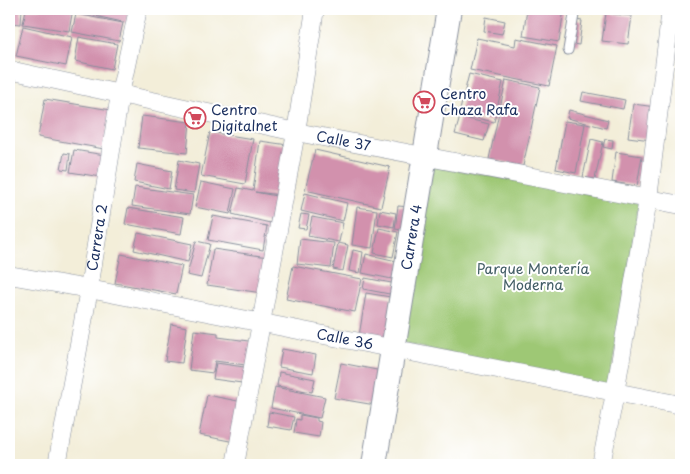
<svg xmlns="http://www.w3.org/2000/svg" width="690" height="474" viewBox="0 0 690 474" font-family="'Playpen Sans',sans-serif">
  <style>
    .green { fill: #9ec874; stroke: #5c7c69 }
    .building { fill: #d291ad }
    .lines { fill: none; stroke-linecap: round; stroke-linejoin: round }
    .lane-casing { stroke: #878e9c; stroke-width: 11 }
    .street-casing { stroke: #878e9c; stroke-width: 19 }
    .secondary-casing { stroke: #878e9c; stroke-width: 26 }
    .lane { stroke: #fff; stroke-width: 9 }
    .street { stroke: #fff; stroke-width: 18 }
    .secondary { stroke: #fff; stroke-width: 24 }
    .labels { text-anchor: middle; stroke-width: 4; stroke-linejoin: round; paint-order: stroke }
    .poi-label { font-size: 14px; fill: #1b2f5e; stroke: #fff; text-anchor: start }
    .street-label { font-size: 14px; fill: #1b2f5e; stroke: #fff }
    .park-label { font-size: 14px; fill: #425d65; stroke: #fff }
  </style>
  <rect width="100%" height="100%" fill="#fff"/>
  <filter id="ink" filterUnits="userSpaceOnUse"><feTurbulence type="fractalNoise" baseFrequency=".02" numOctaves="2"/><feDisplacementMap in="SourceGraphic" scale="10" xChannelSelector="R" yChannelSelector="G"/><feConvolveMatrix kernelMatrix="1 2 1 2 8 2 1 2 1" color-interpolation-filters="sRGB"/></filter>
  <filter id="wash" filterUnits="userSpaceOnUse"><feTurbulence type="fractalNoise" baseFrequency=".0096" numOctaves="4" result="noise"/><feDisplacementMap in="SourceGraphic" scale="20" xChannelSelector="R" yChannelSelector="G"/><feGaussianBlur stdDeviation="1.12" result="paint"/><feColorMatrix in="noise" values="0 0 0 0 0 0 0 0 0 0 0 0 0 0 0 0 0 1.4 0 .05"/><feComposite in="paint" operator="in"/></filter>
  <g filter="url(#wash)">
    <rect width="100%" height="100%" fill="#f3eed9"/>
    <path class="green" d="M433 165 639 203 609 387 399 343Z"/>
    <g id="blocks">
      <path class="building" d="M9 9H22L21 24 9 23Z
        M26 9H73L69 31 23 24Z
        M78 9H131L127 23 77 12Z
        M527 9H564L559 42 523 36Z
        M606 13 632 16 628 44 602 41Z
        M76 14 123 23 119 41 72 32Z
        M486 17 505 21 502 34 484 31Z
        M570 19 582 21 579 45 567 43Z
        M23 26 72 37 66 66 16 56Z
        M79 37 117 44 112 69 75 61Z
        M477 38 515 46 516 38 557 46 549 86 470 70Z
        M469 74 503 82 494 122 459 114Z
        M506 80 540 87 523 166 489 159Z
        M583 92 625 100 623 109 581 101Z
        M45 99 111 110 104 149 38 137Z
        M633 104 656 107 651 140 628 137Z
        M569 110 608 120 606 128 567 118Z
        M142 116 190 122 187 153 138 148Z
        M460 117 489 124 484 141 455 134Z
        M565 121 585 124 576 173 556 169Z
        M210 132 253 139 245 184 201 176Z
        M591 139 603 142 595 179 583 177Z
        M605 139 613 140 612 149 603 147Z
        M260 141 288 145 281 195 255 192 276 196 270 223 232 214 238 188 253 191Z
        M74 150 105 155 101 177 70 172Z
        M315 150 390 167 381 207 305 190Z
        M616 152 642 156 637 186 612 182Z
        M64 153 70 154 68 170 61 169Z
        M179 160 199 164 194 193 174 190Z
        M137 164 172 171 169 189 134 182Z
        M201 182 235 189 230 214 195 207Z
        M135 187 193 195 190 214 132 206Z
        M305 193 347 203 343 221 301 211Z
        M398 206 410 207 407 231 395 229Z
        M357 207 377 210 372 248 352 245Z
        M128 208 184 217 181 234 125 224Z
        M380 210 396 213 394 227 378 224Z
        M301 214 309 215 306 229 298 228Z
        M213 216 267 226 263 250 208 240Z
        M312 217 343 223 339 242 308 236Z
        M379 228 398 232 393 257 374 253Z
        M138 233 192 244 188 262 134 250Z
        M300 239 334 243 331 268 297 264Z
        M196 241 210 244 201 278 187 275Z
        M338 243 348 245 343 271 333 269Z
        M213 249 268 257 262 293 207 285Z
        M353 250 363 252 360 273 349 271Z
        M121 254 182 266 176 294 115 283Z
        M366 254 401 262 397 280 362 273Z
        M293 266 362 279 355 312 286 299Z
        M365 278 402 285 400 296 363 289Z
        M366 293 391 297 394 341 359 336Z
        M171 324 187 327 182 363 165 361Z
        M194 330 218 333V337L256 342 253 366 215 361 213 373 189 370Z
        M282 349 316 355 313 373 279 367Z
        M216 363 251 368 249 384 213 379Z
        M341 363 387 372 381 406 334 398Z
        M279 372 315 379 312 392 277 386Z
        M275 387 325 397 320 418 271 408Z
        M207 395 248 403 240 443 199 435Z
        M269 412 294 417 291 430 267 426Z
        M300 415 317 418V421L321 422 319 437 294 433 296 419 300 420Z"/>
    </g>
  </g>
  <g filter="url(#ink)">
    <use href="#blocks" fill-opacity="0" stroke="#878e9c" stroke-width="1"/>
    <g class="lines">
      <g class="lane-casing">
        <path id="lane" d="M568 50 575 9"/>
      </g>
      <g class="street-casing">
        <g id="street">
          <path id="s1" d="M9 70 296 132 681 205"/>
          <path id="s2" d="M9 275 89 289 681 405"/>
          <path id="s3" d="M57 465 89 289 120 94 138 9"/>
          <path d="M235 465 296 132 315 9"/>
          <path d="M601 465 615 393 648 199 671 9"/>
        </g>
      </g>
      <g class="secondary-casing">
        <g id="secondary">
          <path id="s4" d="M374 465 449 9"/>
        </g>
      </g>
      <use href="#lane" class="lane"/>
      <use href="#street" class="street"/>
      <use href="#secondary" class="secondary"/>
    </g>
  </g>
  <defs>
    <g id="supermarket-ring" transform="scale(1.125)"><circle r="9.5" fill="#fff" stroke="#d1495b" stroke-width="1.5"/><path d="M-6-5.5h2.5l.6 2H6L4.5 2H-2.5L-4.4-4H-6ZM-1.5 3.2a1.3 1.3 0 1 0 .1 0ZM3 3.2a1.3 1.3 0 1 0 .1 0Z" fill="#d1495b"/></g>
  </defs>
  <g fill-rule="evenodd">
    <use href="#supermarket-ring" x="424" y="102"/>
    <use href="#supermarket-ring" x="195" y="118"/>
  </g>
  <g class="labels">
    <g class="poi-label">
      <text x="440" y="99">Centro<tspan x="440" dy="16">Chaza Rafa</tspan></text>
      <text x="211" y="115">Centro<tspan x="211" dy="16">Digitalnet</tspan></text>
    </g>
    <g class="street-label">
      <text dy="5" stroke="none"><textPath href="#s1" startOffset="342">Calle 37</textPath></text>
      <text dy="5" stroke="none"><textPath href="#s3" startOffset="231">Carrera 2</textPath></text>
      <text dy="5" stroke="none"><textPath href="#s4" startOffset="231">Carrera 4</textPath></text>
      <text dy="5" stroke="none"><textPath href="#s2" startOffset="342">Calle 36</textPath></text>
    </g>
    <g class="park-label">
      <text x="533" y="274">Parque Montería<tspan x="533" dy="16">Moderna</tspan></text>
    </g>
  </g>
  <rect width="690" height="474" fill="none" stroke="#fff" stroke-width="30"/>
</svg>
